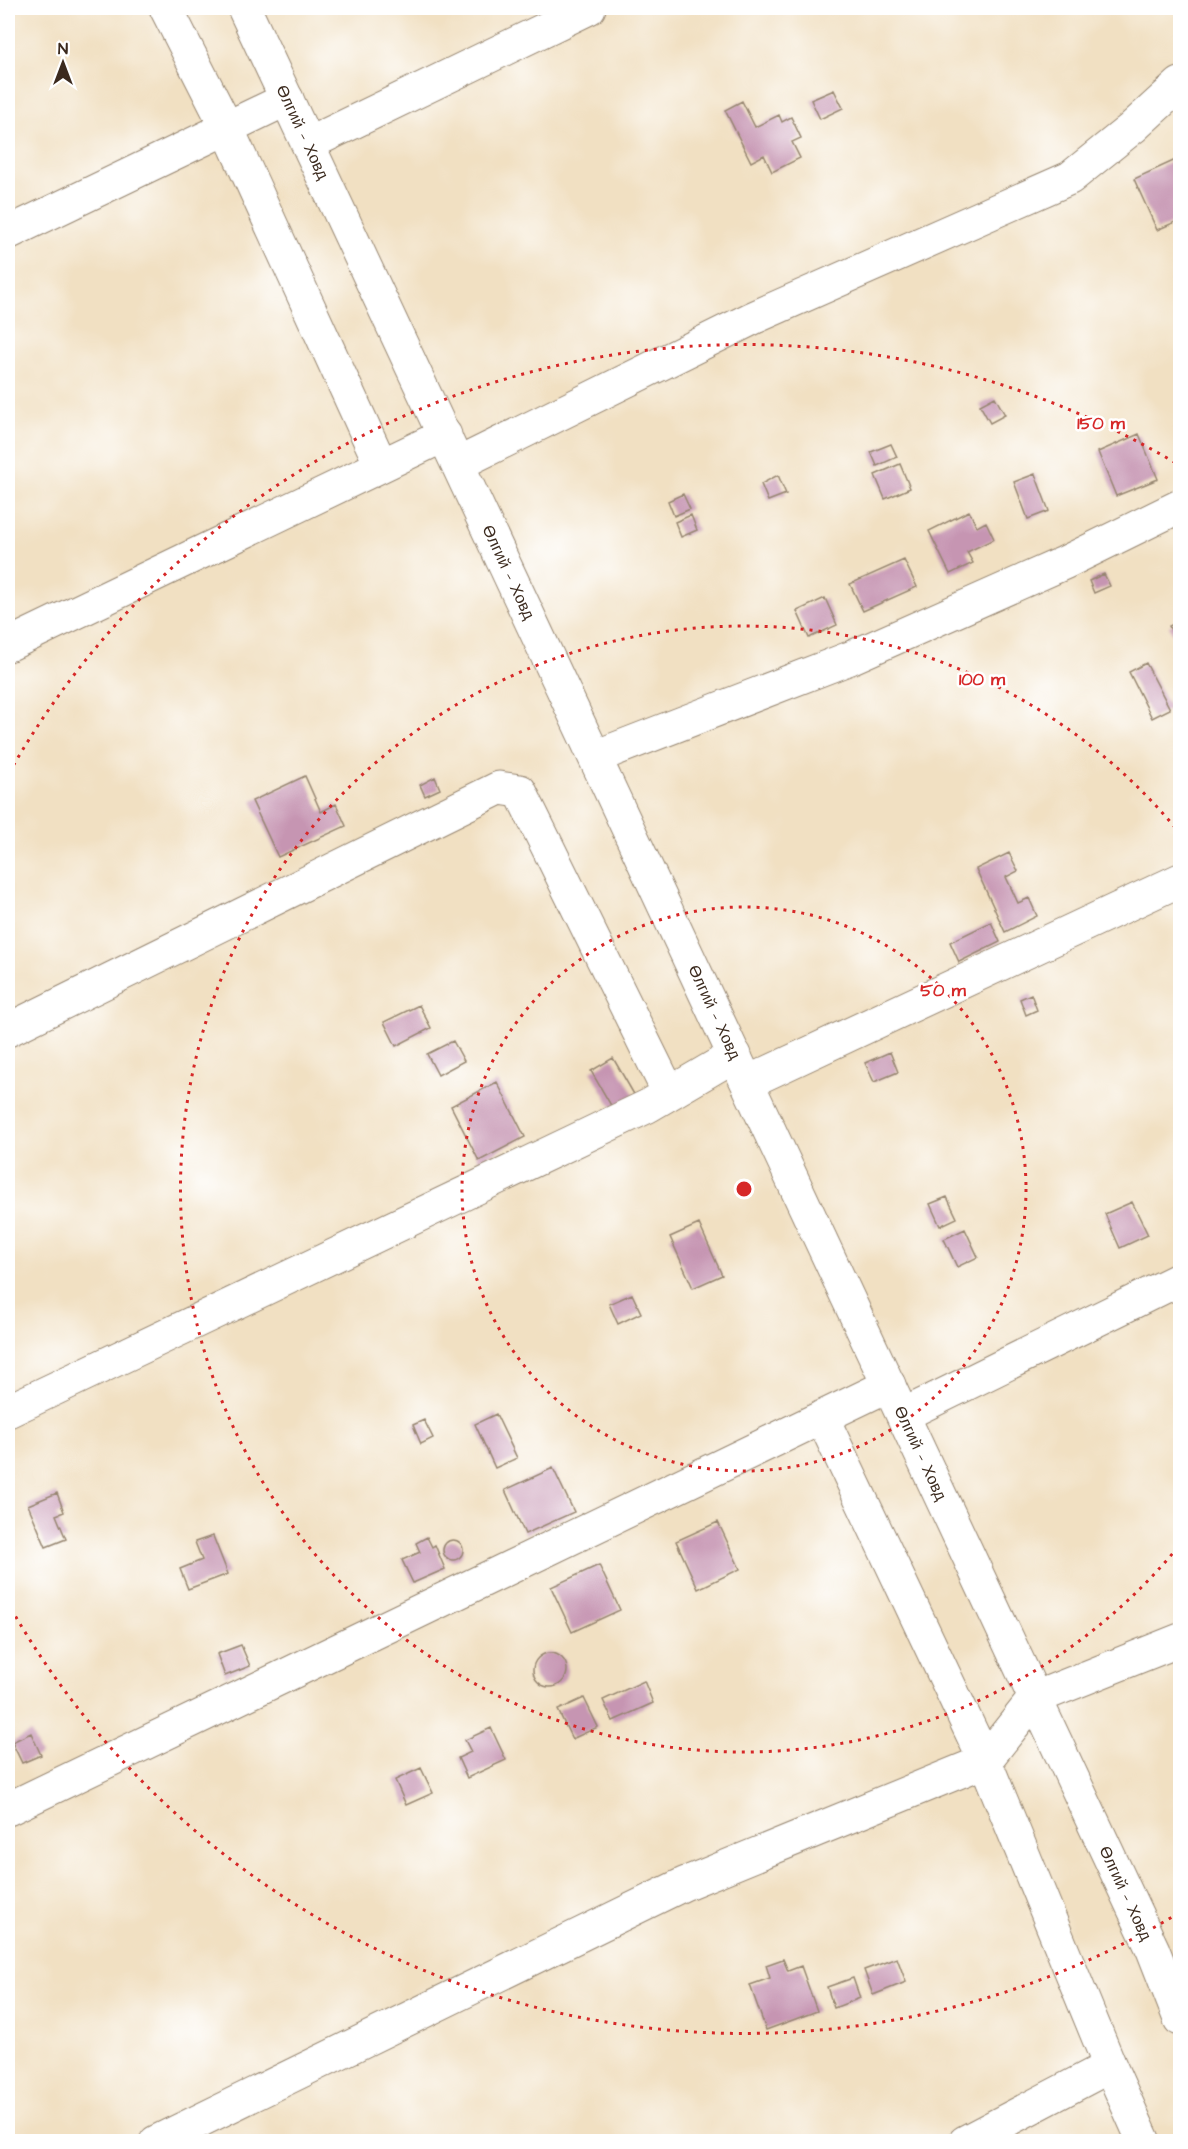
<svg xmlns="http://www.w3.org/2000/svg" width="1188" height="2149" viewBox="0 0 1188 2149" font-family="'Architects Daughter',sans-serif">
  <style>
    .building { fill: #c695b2 }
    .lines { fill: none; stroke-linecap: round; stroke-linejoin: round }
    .street-casing { stroke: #968570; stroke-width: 35 }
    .highway-casing { stroke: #968570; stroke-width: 35 }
    .street { stroke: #fff; stroke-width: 33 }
    .highway { stroke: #fff; stroke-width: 33 }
    .ring { fill: none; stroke: #d62828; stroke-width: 3; stroke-dasharray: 3 6 }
    .labels { text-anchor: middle; stroke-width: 5; stroke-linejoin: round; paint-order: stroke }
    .street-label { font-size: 16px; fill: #3b2a1e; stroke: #fff }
    .centre { fill: #d62828; stroke: #fff; stroke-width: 3 }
    .ring-label { font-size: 18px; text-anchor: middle; font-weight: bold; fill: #d62828; stroke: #fff; stroke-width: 5; stroke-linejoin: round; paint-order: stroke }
  </style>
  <rect width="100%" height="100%" fill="#fff"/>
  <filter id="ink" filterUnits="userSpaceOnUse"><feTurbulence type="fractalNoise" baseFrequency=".0167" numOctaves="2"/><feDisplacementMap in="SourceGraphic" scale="12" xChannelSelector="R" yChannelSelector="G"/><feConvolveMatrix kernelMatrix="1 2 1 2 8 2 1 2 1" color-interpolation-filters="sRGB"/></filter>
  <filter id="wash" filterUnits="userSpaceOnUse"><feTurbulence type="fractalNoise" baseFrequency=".008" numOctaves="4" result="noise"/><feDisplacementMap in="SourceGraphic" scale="24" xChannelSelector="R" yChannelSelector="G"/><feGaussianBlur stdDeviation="1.35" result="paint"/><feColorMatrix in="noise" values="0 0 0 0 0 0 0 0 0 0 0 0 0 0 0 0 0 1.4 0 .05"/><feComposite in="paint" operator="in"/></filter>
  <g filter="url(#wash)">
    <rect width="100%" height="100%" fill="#f1e0c2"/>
    <g id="blocks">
      <path class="building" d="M834 90 843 108 820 119 811 100Z
        M742 101 755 127 779 115 782 122 791 117 801 138 792 142 800 158 772 172 764 155 751 162 725 110Z
        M1180 158V220L1157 230 1134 179Z
        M995 397 1005 415 990 423 980 405Z
        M1139 434 1158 479 1116 496 1098 452Z
        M891 444 897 457 877 466 871 452Z
        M900 464 910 488 885 499 875 475Z
        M1035 474 1049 511 1028 519 1014 482Z
        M778 475 786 494 768 501 761 484Z
        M683 494 690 509 674 516 668 501Z
        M969 511 977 527 986 522 994 539 967 552 973 563 950 574 929 531Z
        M691 515 697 530 681 537 675 522Z
        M904 560 917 587 863 611 850 584Z
        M1104 574 1110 586 1094 593 1089 581Z
        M825 598 837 625 809 638 797 611Z
        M1180 621V649L1169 626Z
        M1146 663 1170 709 1152 718 1129 672Z
        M305 776 321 812 336 804 346 826 278 857 252 801Z
        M435 777 440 789 425 796 420 785Z
        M1009 853 1018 871 1006 877 1018 903 1029 898 1037 916 1005 932 976 869Z
        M991 922 1000 942 959 962 950 942Z
        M1031 994 1037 1010 1026 1015 1020 999Z
        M419 1005 431 1028 396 1046 384 1022Z
        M453 1041 464 1061 438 1075 427 1054Z
        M890 1052 898 1072 874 1082 865 1063Z
        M613 1058 635 1096 613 1109 591 1071Z
        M497 1082 525 1137 479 1161 451 1106Z
        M947 1197 957 1218 940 1226 930 1204Z
        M1132 1202 1148 1235 1120 1248 1105 1214Z
        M699 1224 722 1275 693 1288 670 1237Z
        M965 1229 978 1257 957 1267 944 1239Z
        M632 1294 641 1313 618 1324 609 1304Z
        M496 1414 517 1458 495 1468 475 1424Z
        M424 1420 433 1438 421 1444 413 1425Z
        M553 1468 574 1512 525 1534 505 1490Z
        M57 1493 64 1512 56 1515 66 1539 46 1547 28 1505Z
        M718 1522 740 1569 698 1589 676 1541Z
        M213 1536 228 1574 188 1589 180 1569 202 1560 195 1542Z
        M427 1537 432 1547 435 1545 445 1569 413 1583 402 1560 420 1552 416 1543Z
        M443 1550a10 10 0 1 1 20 0a10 10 0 1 1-20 0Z
        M599 1565 620 1610 572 1632 551 1587Z
        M241 1645 250 1666 225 1676 217 1654Z
        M533 1670a17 17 0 1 1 34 0a17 17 0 1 1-34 0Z
        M644 1681 653 1703 613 1721 603 1700Z
        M584 1698 598 1727 572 1739 558 1710Z
        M491 1728 506 1760 467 1778 458 1758 471 1752 465 1740Z
        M31 1733 41 1755 22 1763 12 1742Z
        M421 1768 433 1793 406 1805 395 1780Z
        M897 1958 906 1982 873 1995 864 1970Z
        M783 1959 788 1971 801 1966 817 2011 766 2030 750 1985 770 1978 766 1965Z
        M853 1978 860 1998 834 2008 827 1987Z"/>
    </g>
  </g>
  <g filter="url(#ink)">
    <use href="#blocks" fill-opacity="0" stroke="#968570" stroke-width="1.5"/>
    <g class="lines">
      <g class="street-casing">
        <path id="street" d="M166 8 227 128 381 465
          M308 144 589 8
          M8 233 287 99
          M458 464 753 318 1070 178 1132 128 1180 84
          M8 645 445 435
          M595 757 850 658 1064 563 1180 506
          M8 1030 499 788 520 791 669 1093
          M748 1082 1180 880
          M8 1411 648 1106 735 1055
          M903 1415 1180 1279
          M822 1417 985 1761 1110 2066 1144 2142
          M8 1809 889 1385
          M156 2142 684 1884 985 1761 1035 1698 1180 1640
          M965 2142 1110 2066"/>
      </g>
      <g class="highway-casing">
        <path id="highway" d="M244 8 1035 1698 1153 1950 1180 2019"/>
      </g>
      <use href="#street" class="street"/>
      <use href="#highway" class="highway"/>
    </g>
  </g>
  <g class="ring">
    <circle cx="744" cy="1189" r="282"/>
    <path d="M1178 1547A563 563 0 1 1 1178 831"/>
    <path d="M1179 1913A845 845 0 0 1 9 1605M9 773A845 845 0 0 1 1179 465"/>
  </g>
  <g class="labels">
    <g class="street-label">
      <text transform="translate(303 132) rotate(65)" y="6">Өлгий — Ховд</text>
      <text transform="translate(509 572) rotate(65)" y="6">Өлгий — Ховд</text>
      <text transform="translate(715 1012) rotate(65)" y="6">Өлгий — Ховд</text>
      <text transform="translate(921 1453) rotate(65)" y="6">Өлгий — Ховд</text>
      <text transform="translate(1126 1893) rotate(65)" y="6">Өлгий — Ховд</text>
    </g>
  </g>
  <circle cx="744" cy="1189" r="9" class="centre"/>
  <g class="ring-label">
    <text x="1101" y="429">150 m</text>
    <text x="982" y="685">100 m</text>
    <text x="943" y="996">50 m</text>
  </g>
  <rect width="1188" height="2149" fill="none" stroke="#fff" stroke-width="30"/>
  <g transform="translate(63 63)" stroke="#ffffff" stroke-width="4.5" paint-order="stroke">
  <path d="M0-4.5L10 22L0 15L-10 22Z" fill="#3b2a1e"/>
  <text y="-9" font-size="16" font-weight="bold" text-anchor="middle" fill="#3b2a1e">N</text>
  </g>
</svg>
